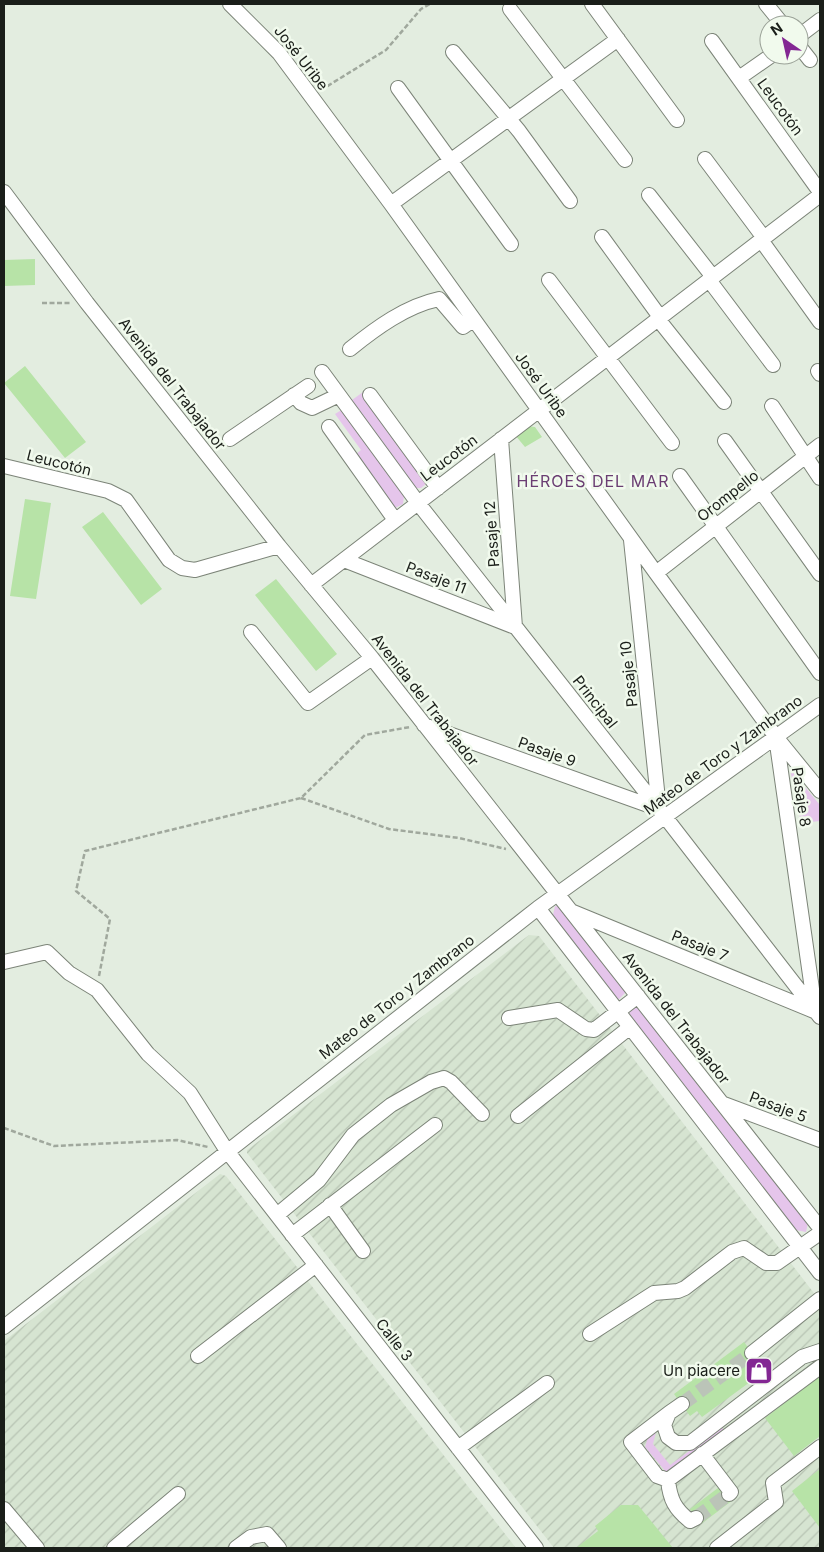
<svg xmlns="http://www.w3.org/2000/svg" width="824" height="1552" viewBox="0 0 824 1552" font-family="Inter,sans-serif">
  <style>
    .industrial { fill: url(#industrial-furrows) }
    .green { fill: #e5c5eb }
    .building { fill: #b7e3a7 }
    .lines { fill: none; stroke-linecap: round; stroke-linejoin: round }
    .minor-tunnel { stroke: #bbc4b8; stroke-width: 14; stroke-dasharray: 14 7; stroke-linecap: butt }
    .minor-casing { stroke: #7c8478; stroke-width: 16 }
    .path { stroke: #a0a89d; stroke-width: 2.5; stroke-dasharray: 5 2.5; stroke-linecap: butt }
    .minor { stroke: #fff; stroke-width: 14 }
    .labels { text-anchor: middle; stroke-width: 5; stroke-linejoin: round; paint-order: stroke }
    .street-label { font-size: 15px; fill: #1a1e19; stroke: #f1faed }
    .poi-label { font-size: 15px; fill: #1a1e19; stroke: #f1faed; text-anchor: end }
    .neighbourhood-label { font-size: 16px; letter-spacing: 1px; fill: #6b3e73; stroke: #f1faed }
  </style>
  <defs>
    <pattern id="industrial-furrows" width="10" height="10" patternUnits="userSpaceOnUse" patternTransform="scale(1.25)"><rect width="10" height="10" fill="#d6e4d1"/><path d="M-1 1l2-2M0 10L10 0M9 11l2-2" fill="none" stroke="#b7c3b3"/></pattern>
  </defs>
  <rect width="100%" height="100%" fill="#e3ede0"/>
  <path class="industrial" d="M529 935 539 936 820 1301V1548H554L247 1153V1150Z
    M220 1174 226 1176 516 1548H4V1341Z"/>
  <path class="green" d="M363 392 427 478V483L421 488H416L352 400Z
    M343 409 404 496 403 504 395 508 356 454 361 450 335 414Z
    M790 769 820 805V821L801 823Z
    M555 906 560 907 627 991 618 1000 553 915Z
    M639 1006 808 1223 806 1232 796 1230 629 1014 632 1007Z
    M722 1427 724 1431 669 1473 666 1472 645 1447 649 1434 657 1428 653 1444 670 1465Z"/>
  <path class="building" d="M35 259V285L4 286V260Z
    M25 366 86 442 65 458 4 383Z
    M527 426 535 427 542 437 525 447 515 435Z
    M25 499 51 503 36 599 10 596Z
    M103 512 162 589 141 605 82 527Z
    M276 579 337 654 316 671 255 595Z
    M744 1342 760 1364 745 1375 750 1382 702 1417 697 1411 690 1416 674 1394Z
    M820 1376V1436L794 1456 765 1418Z
    M820 1469V1528L792 1491Z
    M722 1485 733 1500 701 1524 690 1509Z
    M621 1505H638L673 1548H576L598 1531 595 1526Z"/>
  <g class="lines">
    <path class="minor-tunnel" d="M682 1404 752 1353
      M696 1518 729 1494"/>
    <g class="minor-casing">
      <path id="minor" d="M230 4 279 53 391 204 656 573 776 737 820 791
        M592 4 677 120
        M766 4 783 25
        M510 9 625 160
        M799 36 820 20
        M712 41 820 192
        M799 46 810 60
        M453 52 519 131 570 201
        M739 78 772 55
        M398 88 511 244
        M705 159 764 238
        M4 192 87 303 279 546 372 658 820 1228
        M649 195 713 277
        M391 204 618 39
        M602 237 660 317
        M761 240 820 322
        M549 280 672 443
        M709 280 773 365
        M658 319 724 402
        M350 349C376 328 406 306 439 299L463 327 473 320
        M818 371 820 374
        M322 372 418 503 659 809 820 1017
        M294 395 301 403 312 408 339 395
        M370 395 438 488
        M772 406 820 478
        M329 427 395 520
        M230 439 308 386
        M725 441 820 574
        M4 466 108 491 126 500 169 560 182 568 195 570 279 546
        M680 476 820 673
        M344 560 515 627 501 439
        M656 573 820 445
        M311 585 820 195
        M251 632 308 703 372 658
        M424 725 659 809 631 540
        M776 737 815 1010
        M538 908 820 1273
        M573 912 814 1011
        M4 962 47 952 69 973 97 990 148 1054 190 1093 227 1151 536 1548
        M509 1018 558 1010 586 1029 594 1030 638 996
        M724 1104 820 1140
        M518 1116 629 1028
        M330 1205 363 1251
        M277 1215 319 1180 353 1135 391 1105 431 1082 444 1078 451 1082 482 1114
        M292 1235 435 1125
        M4 1327 538 908 820 705
        M590 1334 654 1293 678 1291 685 1288 732 1252 744 1248 766 1263H777L820 1233
        M752 1353 820 1299
        M198 1356 316 1265
        M682 1404 669 1413 664 1425 668 1437 676 1443H690L802 1357 820 1351
        M669 1413 631 1442 657 1476 668 1480 820 1367
        M458 1448 547 1383
        M702 1454 731 1492 729 1494
        M668 1480C670 1500 675 1509 690 1521L696 1518
        M4 1509 37 1548
        M114 1548 178 1494
        M236 1548 251 1537 267 1534 279 1548
        M717 1548 776 1502 773 1483 820 1447"/>
    </g>
    <path class="path" d="M321 90 386 50 421 9 430 4
      M42 303H71
      M301 798 389 829 459 838 506 849
      M99 976 110 919 76 891 85 851 301 798 365 735 410 727
      M4 1128 54 1146 177 1140 208 1147"/>
    <use href="#minor" class="minor"/>
  </g>
  <defs>
    <g id="shop-square" transform="scale(1.4375)"><rect x="-9" y="-9" width="18" height="18" rx="4" fill="#832793" stroke="#f1faed"/><path d="M-5-2.5h2.3a2.7 3.5 0 0 1 5.4 0H5L5.5 6h-11ZM-1.5-2.5h3a1.5 2.3 0 0 0-3 0Z" fill="#fff"/></g>
  </defs>
  <g fill-rule="evenodd">
    <use href="#shop-square" x="759" y="1371"/>
  </g>
  <g class="labels">
    <g class="street-label">
      <text transform="translate(301 58) rotate(52)" y="5">José Uribe</text>
      <text transform="translate(780 107) rotate(54)" y="5">Leucotón</text>
      <text transform="translate(172 384) rotate(52)" y="5">Avenida del Trabajador</text>
      <text transform="translate(541 385) rotate(54)" y="5">José Uribe</text>
      <text transform="translate(449 458) rotate(-37)" y="5">Leucotón</text>
      <text transform="translate(59 463) rotate(14)" y="5">Leucotón</text>
      <text transform="translate(728 496) rotate(-38)" y="5">Orompello</text>
      <text transform="translate(492 534) rotate(-94)" y="5">Pasaje 12</text>
      <text transform="translate(436 578) rotate(21)" y="5">Pasaje 11</text>
      <text transform="translate(629 674) rotate(-96)" y="5">Pasaje 10</text>
      <text transform="translate(425 700) rotate(52)" y="5">Avenida del Trabajador</text>
      <text transform="translate(595 702) rotate(52)" y="5">Principal</text>
      <text transform="translate(547 752) rotate(20)" y="5">Pasaje 9</text>
      <text transform="translate(723 755) rotate(-36)" y="5">Mateo de Toro y Zambrano</text>
      <text transform="translate(801 797) rotate(82)" y="5">Pasaje 8</text>
      <text transform="translate(700 946) rotate(22)" y="5">Pasaje 7</text>
      <text transform="translate(397 997) rotate(-38)" y="5">Mateo de Toro y Zambrano</text>
      <text transform="translate(676 1018) rotate(52)" y="5">Avenida del Trabajador</text>
      <text transform="translate(778 1107) rotate(21)" y="5">Pasaje 5</text>
      <text transform="translate(394 1340) rotate(52)" y="5">Calle 3</text>
    </g>
    <g class="poi-label">
      <text x="740" y="1376">Un piacere</text>
    </g>
    <g class="neighbourhood-label">
      <text x="593" y="487">HÉROES DEL MAR</text>
    </g>
  </g>
  <rect width="824" height="1552" fill="none" stroke="#1a1e19" stroke-width="10"/>
  <g transform="translate(784 40) rotate(326)"><circle r="24" fill="#f1faed" stroke="#9ba298"/>
  <path d="M0-4L9 19L0 12L-9 19Z" fill="#832793"/>
  <text y="-8" font-size="14" font-weight="bold" text-anchor="middle" fill="#1a1e19">N</text>
  </g>
</svg>
